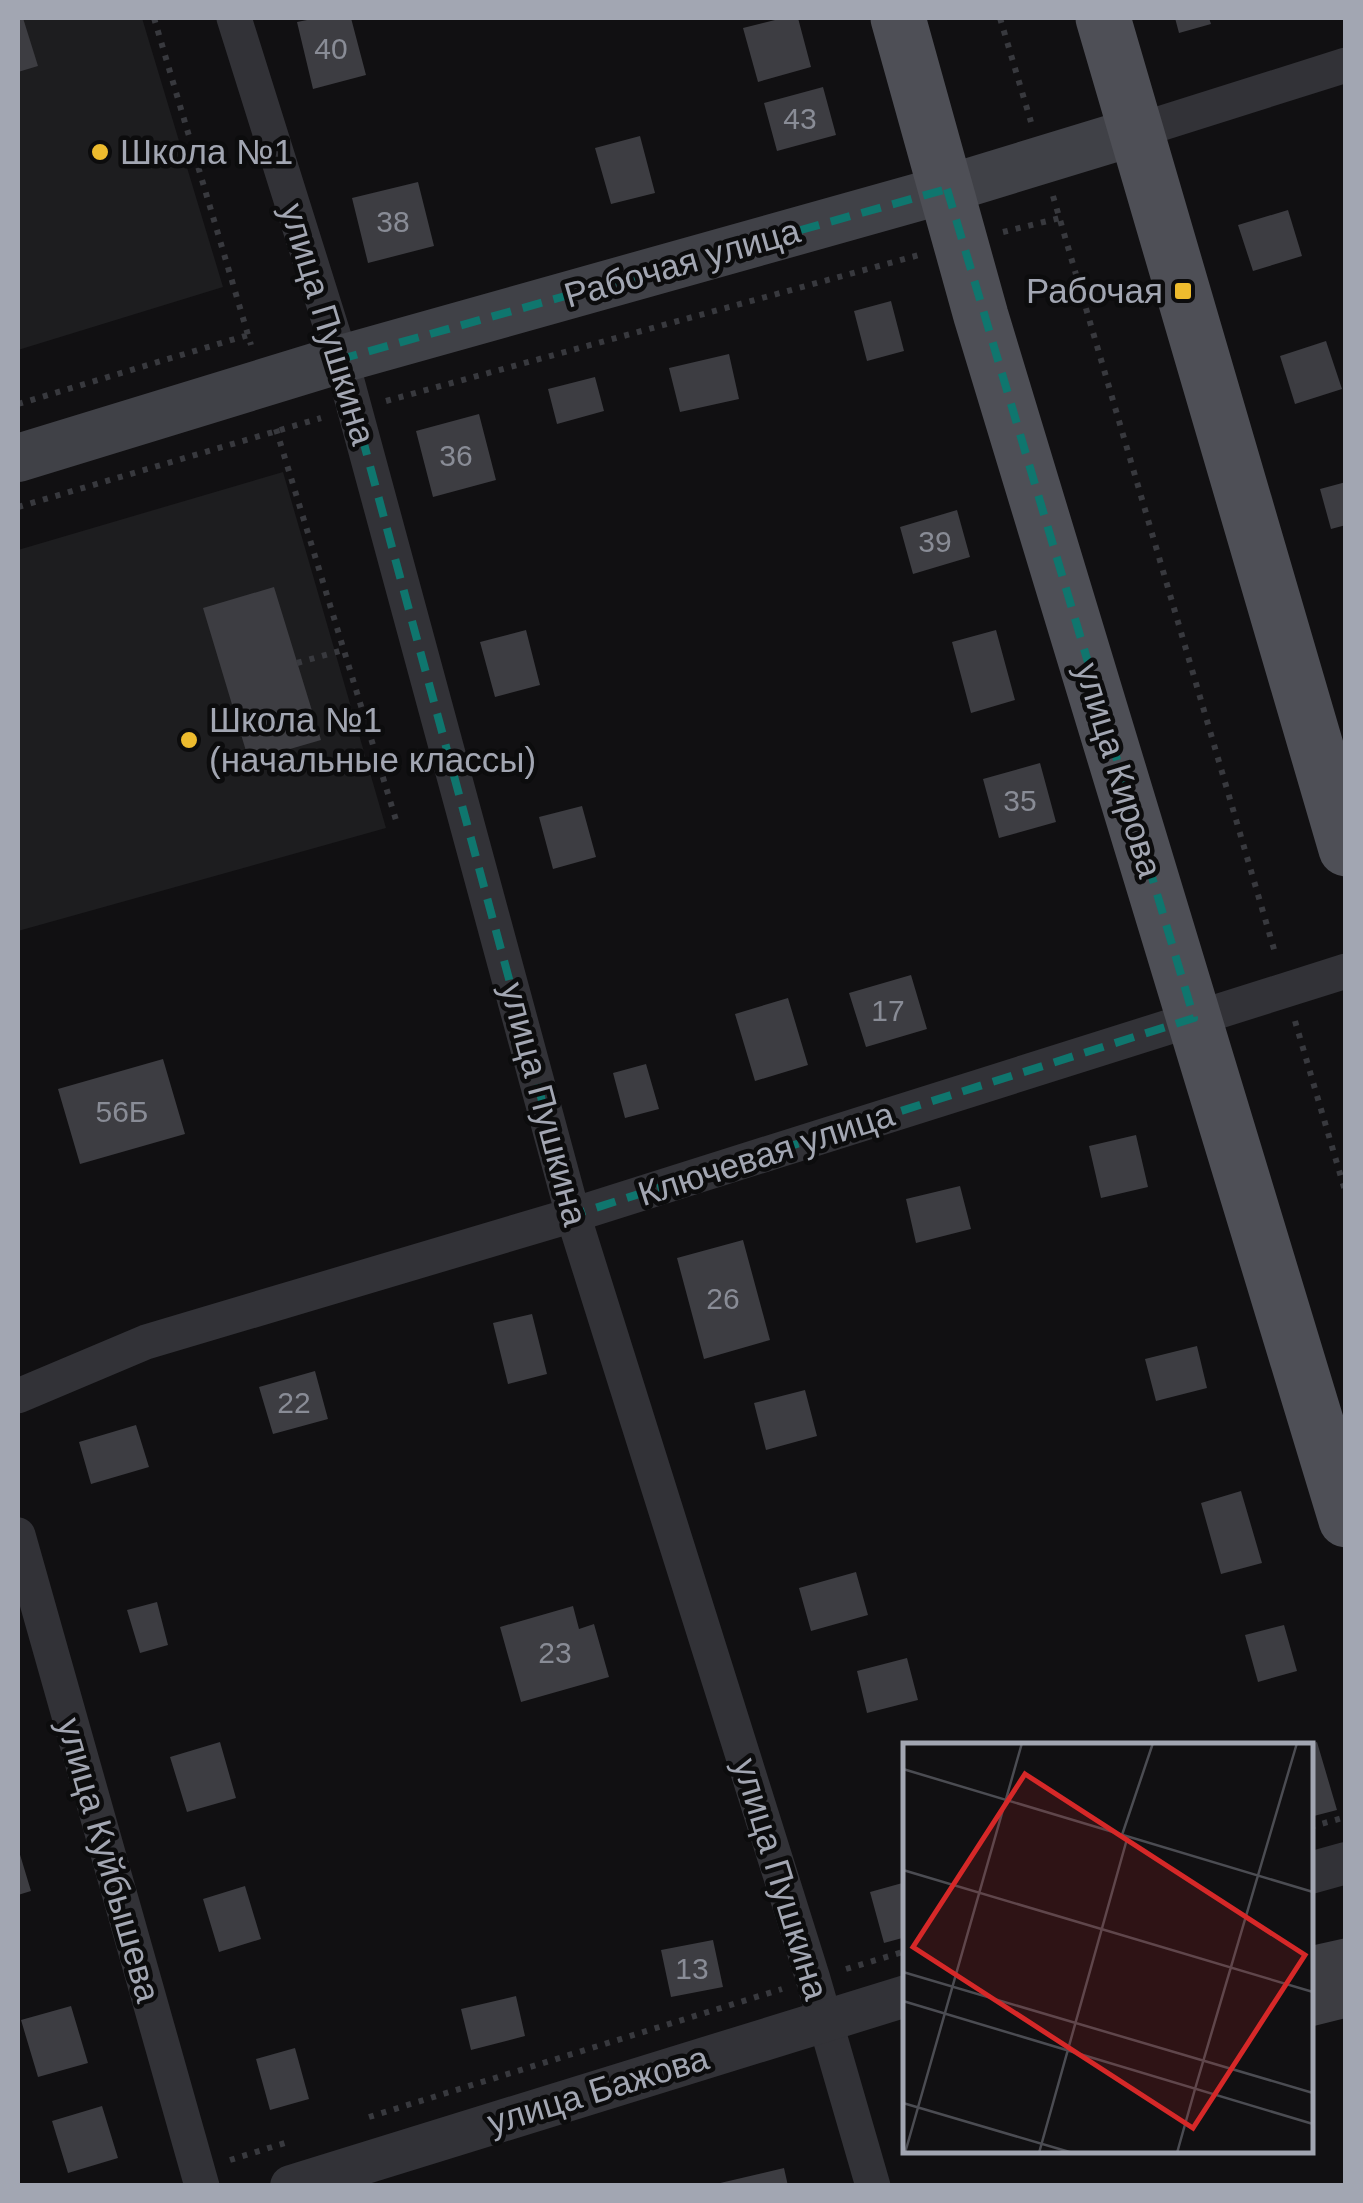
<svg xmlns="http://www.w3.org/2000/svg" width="1363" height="2203" viewBox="0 0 1363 2203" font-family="Arial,sans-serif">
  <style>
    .built { fill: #1d1d1f }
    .building { fill: #3d3d42 }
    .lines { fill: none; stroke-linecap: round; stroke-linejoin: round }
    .path { stroke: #38393e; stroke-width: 6; stroke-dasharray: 5 8; stroke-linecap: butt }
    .minor { stroke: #323237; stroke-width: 35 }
    .tertiary { stroke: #323237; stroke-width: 42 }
    .secondary { stroke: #404147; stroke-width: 48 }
    .primary { stroke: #4e4f56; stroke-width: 55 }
    .marked { fill: none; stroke: #0f766e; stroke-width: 8; stroke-dasharray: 20 12; stroke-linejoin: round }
    .poi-dot { fill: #edbb2e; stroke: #0c0c0d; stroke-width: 4 }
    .labels { text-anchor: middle; stroke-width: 9; stroke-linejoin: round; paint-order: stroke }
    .number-label { font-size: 30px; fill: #898c96 }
    .poi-label { font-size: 35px; fill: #a2a6b2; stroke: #0c0c0d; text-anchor: start }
    .street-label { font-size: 35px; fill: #a2a6b2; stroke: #0c0c0d }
    .inset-road { fill: none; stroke: #4b4c52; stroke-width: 2.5 }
    .view { fill: #d62828; fill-opacity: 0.15; stroke: #d62828; stroke-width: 5 }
    .inset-edge { fill: none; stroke: #a2a6b2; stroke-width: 5 }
  </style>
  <rect width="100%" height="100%" fill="#111012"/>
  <path class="built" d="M18 18H142L223 287 18 350Z
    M283 472 386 828 18 931V550Z"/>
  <path class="building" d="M18 18H23L38 66 18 72Z
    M317 18H351L366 75 313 89 297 22Z
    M783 18H798L811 67 758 82 743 28Z
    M1175 18H1209L1211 24 1179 33Z
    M823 87 836 135 777 151 764 103Z
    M640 136 655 193 611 204 595 148Z
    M418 182 434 246 368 263 352 198Z
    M1288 210 1302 256 1253 271 1238 225Z
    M891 301 904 351 867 361 854 311Z
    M1326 341 1342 389 1295 404 1280 356Z
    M729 354 739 399 680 412 669 368Z
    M595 377 604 411 557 424 548 389Z
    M479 414 496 480 433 497 416 431Z
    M1346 482V525L1331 529 1320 489Z
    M957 510 970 557 913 574 900 527Z
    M274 587 321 740 249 761 203 608Z
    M526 630 540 685 495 697 480 642Z
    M996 630 1015 700 971 713 952 642Z
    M1040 763 1056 822 999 838 983 779Z
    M582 806 596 857 553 869 539 817Z
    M911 975 927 1029 866 1047 849 993Z
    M788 998 808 1065 755 1081 735 1014Z
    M163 1059 185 1134 80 1164 58 1089Z
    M646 1064 659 1109 625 1118 613 1073Z
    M1136 1135 1148 1187 1101 1198 1089 1146Z
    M960 1186 971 1229 916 1243 906 1199Z
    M743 1240 770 1340 704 1359 677 1258Z
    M532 1314 547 1374 508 1384 493 1323Z
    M1197 1346 1207 1388 1156 1401 1145 1359Z
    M315 1371 328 1419 273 1434 259 1387Z
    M805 1390 817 1436 766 1450 754 1403Z
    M136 1425 149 1467 91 1484 79 1442Z
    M1241 1491 1262 1563 1221 1574 1201 1503Z
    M856 1572 868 1615 811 1631 799 1588Z
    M157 1602 168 1645 140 1653 127 1610Z
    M573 1606 579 1629 594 1624 609 1677 521 1702 500 1627Z
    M1284 1625 1297 1671 1258 1682 1245 1635Z
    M907 1658 918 1700 867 1713 857 1671Z
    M220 1742 236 1798 187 1812 170 1757Z
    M1317 1742 1337 1810 1310 1817V1744Z
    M18 1848 31 1891 18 1895Z
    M906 1882V1937L884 1943 870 1892Z
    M245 1886 261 1939 219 1952 203 1899Z
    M1346 1938V2018L1310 2027V1946Z
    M713 1940 723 1987 671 1997 661 1950Z
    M516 1996 525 2036 471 2050 461 2009Z
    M71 2006 88 2063 38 2077 21 2020Z
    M295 2048 309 2099 270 2110 256 2059Z
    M102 2106 118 2158 68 2173 52 2121Z
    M784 2168 788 2186H716V2184Z"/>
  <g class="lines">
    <path class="path" d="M154 18 251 345
      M1000 18 1031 122
      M1053 196 1276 956
      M1003 232 1060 218
      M386 401 919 255
      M18 404 248 335
      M276 429 396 820
      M18 507 321 418
      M297 663 343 650
      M1295 1021 1346 1194
      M1310 1827 1346 1817
      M846 1969 906 1951
      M369 2117 782 1989
      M230 2160 285 2143"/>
    <path class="minor" d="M234 18 341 359 573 1215 813 1979 873 2186
      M1137 131 1346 65
      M18 1396 146 1342 573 1215 1346 971
      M18 1535 202 2186"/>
    <path class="tertiary" d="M1310 1873 1346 1863
      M291 2186 906 1996"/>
    <path class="secondary" d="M18 458 341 359 947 189 1137 131"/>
    <path class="primary" d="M898 18 981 316 1346 1520
      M1103 18 1346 849"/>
  </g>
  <path class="marked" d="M947 189 1194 1018 573 1215 341 359Z"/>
  <g class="poi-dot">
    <circle cx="100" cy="152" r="10"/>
    <rect x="1173" y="281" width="20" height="20" rx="5"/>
    <circle cx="189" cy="740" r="10"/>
  </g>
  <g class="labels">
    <g class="number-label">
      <text x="331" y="59">40</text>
      <text x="800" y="129">43</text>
      <text x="393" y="232">38</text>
      <text x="456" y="466">36</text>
      <text x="935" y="552">39</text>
      <text x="1020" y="811">35</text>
      <text x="888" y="1021">17</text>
      <text x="122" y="1122">56Б</text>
      <text x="723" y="1309">26</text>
      <text x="294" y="1413">22</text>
      <text x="555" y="1663">23</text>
      <text x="692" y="1979">13</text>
    </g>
    <g class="poi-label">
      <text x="120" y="164">Школа №1</text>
      <text x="1163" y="303" text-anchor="end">Рабочая</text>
      <text x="209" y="732">Школа №1<tspan x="209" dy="40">(начальные классы)</tspan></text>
    </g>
    <g class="street-label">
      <text transform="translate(682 263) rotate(-16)" y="12">Рабочая улица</text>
      <text transform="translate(328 324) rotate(73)" y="12">улица Пушкина</text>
      <text transform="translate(1119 770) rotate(73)" y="12">улица Кирова</text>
      <text transform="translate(544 1104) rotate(75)" y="12">улица Пушкина</text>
      <text transform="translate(766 1154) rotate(-18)" y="12">Ключевая улица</text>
      <text transform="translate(109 1860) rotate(74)" y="12">улица Куйбышева</text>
      <text transform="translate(781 1879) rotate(73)" y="12">улица Пушкина</text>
      <text transform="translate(598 2090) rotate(-17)" y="12">улица Бажова</text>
    </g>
  </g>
  <g transform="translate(903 1743)">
    <rect width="410" height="410" fill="#111012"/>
    <path class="inset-road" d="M0 26 410 149M219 92 250 0M0 127 410 249M0 229 410 350M0 258 410 381M292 346 394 0M0 360 170 410M2 410 119 0M136 410 224 96M274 410 292 346"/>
    <path class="view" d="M122 31 402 212 290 385 10 204Z"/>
    <rect width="410" height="410" class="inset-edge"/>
  </g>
  <rect width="1363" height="2203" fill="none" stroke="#a2a6b2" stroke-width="40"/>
</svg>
